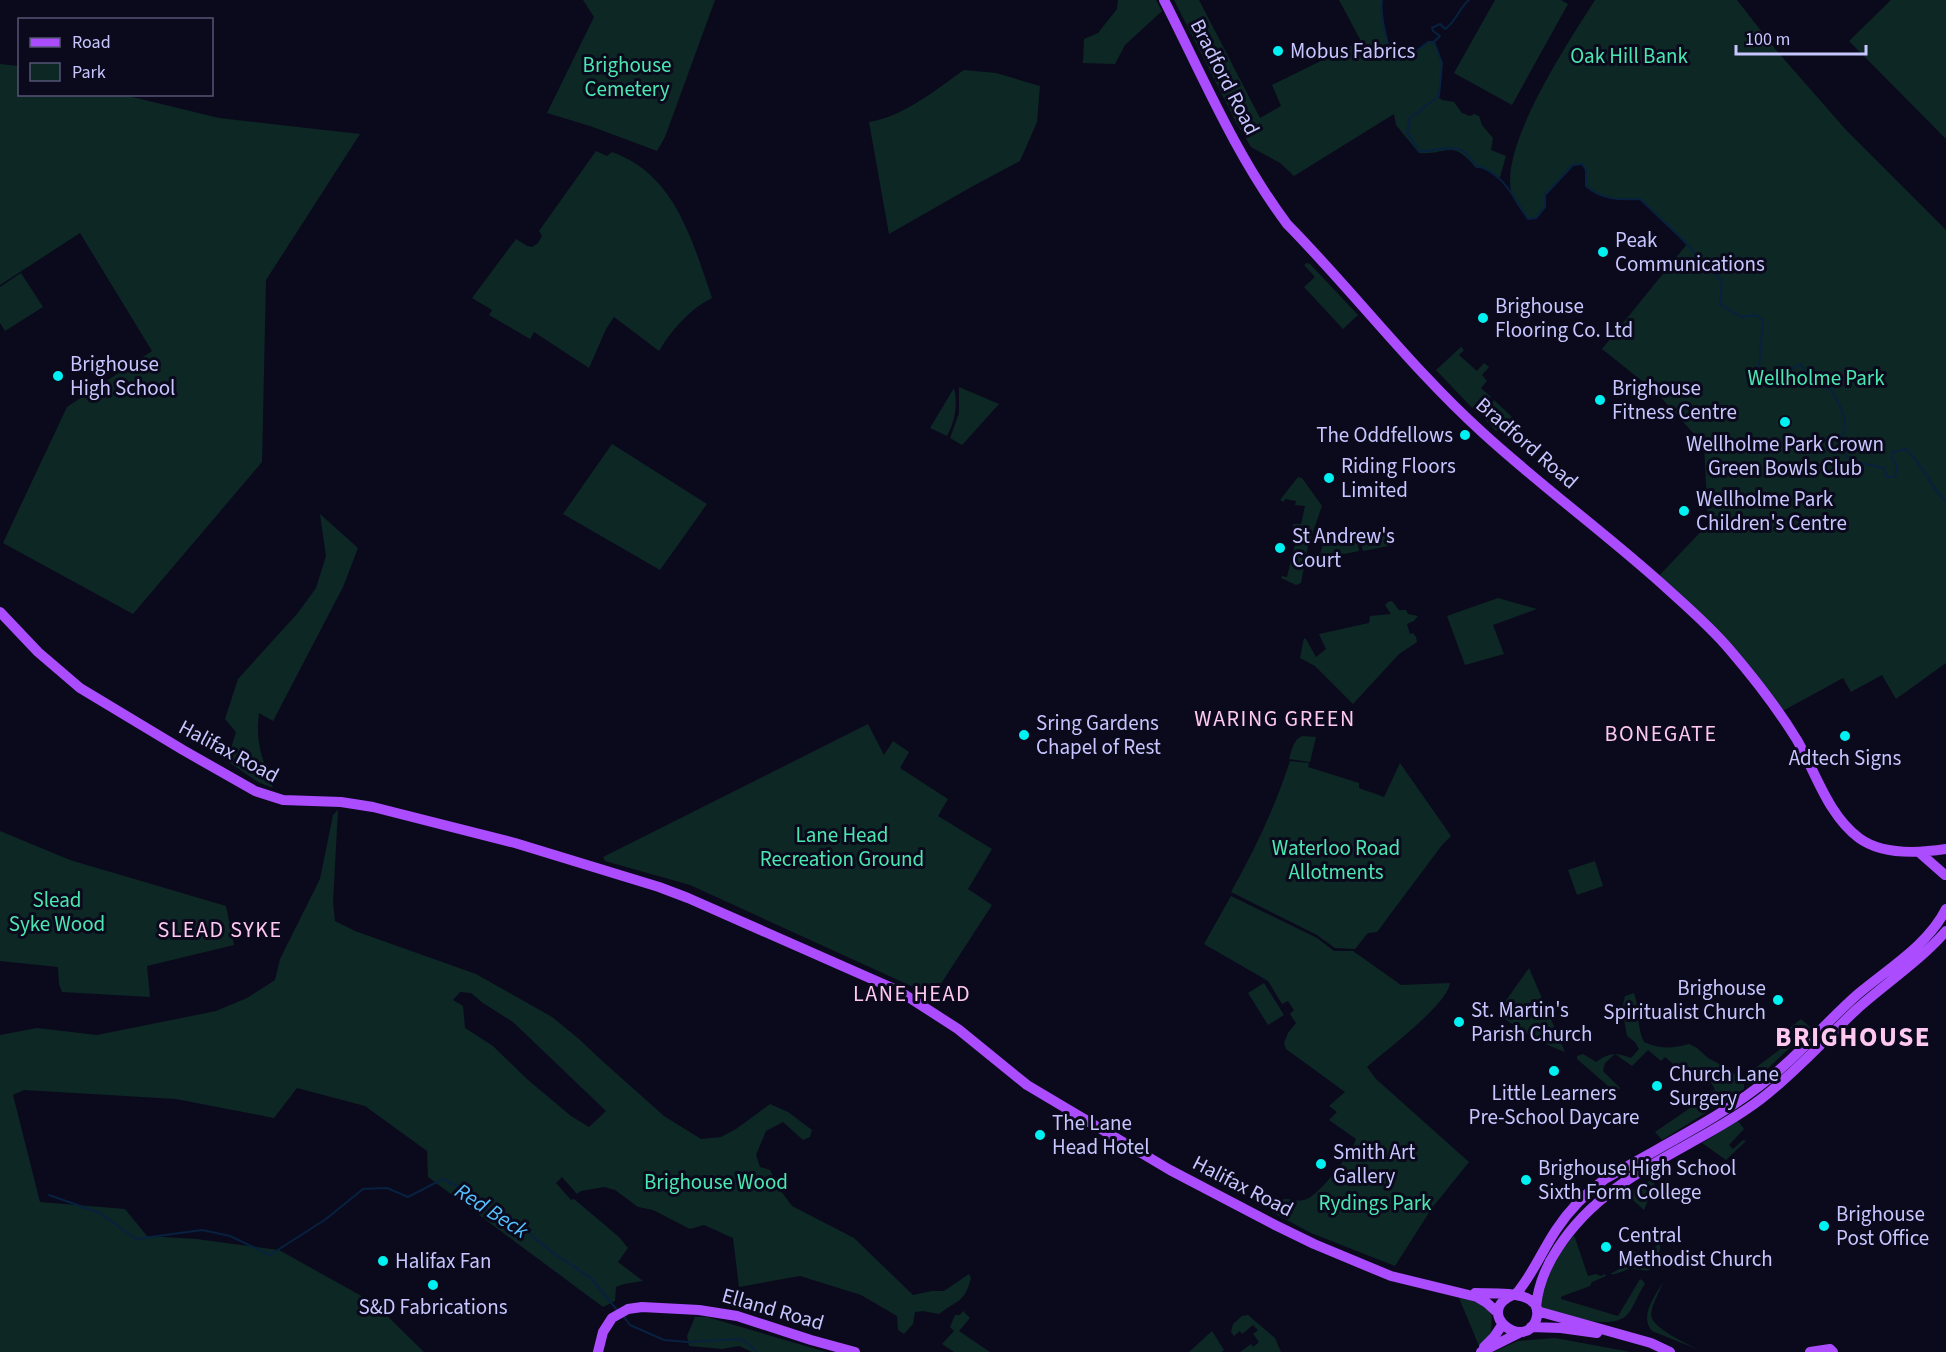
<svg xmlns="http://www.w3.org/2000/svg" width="1946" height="1352" viewBox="0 0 1946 1352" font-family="'Source Sans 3',sans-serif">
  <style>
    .green { fill: #0d2724; fill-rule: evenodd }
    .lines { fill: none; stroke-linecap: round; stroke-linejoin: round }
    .stream { stroke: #07213f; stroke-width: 2 }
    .major { stroke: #ab4dff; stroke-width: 10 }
    .poi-dot { fill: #00f1f1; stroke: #0b0a1d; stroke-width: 2 }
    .labels { text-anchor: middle; stroke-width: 6; stroke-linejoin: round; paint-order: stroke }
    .poi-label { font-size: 21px; fill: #c7c6ff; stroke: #0b0a1d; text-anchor: start }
    .park-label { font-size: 21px; fill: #4be7b0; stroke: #0b0a1d }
    .street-label { font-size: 21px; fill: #c7c6ff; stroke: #0b0a1d }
    .neighbourhood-label { font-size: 22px; letter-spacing: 1.5px; fill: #ffc8f0; stroke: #0b0a1d }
    .water-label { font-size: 22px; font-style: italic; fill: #54c1ff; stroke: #0b0a1d }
    .district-label { font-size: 27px; font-weight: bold; letter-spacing: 1.5px; fill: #ffc8f0; stroke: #0b0a1d }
  </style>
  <rect width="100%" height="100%" fill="#0b0a1d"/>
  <path class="green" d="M583 0H715L665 137 657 151 590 126 547 113 594 17Z
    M1118 0H1156L1162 11 1125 45 1115 64 1083 63 1084 39 1098 33 1117 9Z
    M1174 0H1199L1260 118 1281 106 1272 85 1361 41 1339 0H1382C1381 13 1387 52 1397 60L1407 58 1428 42H1434L1442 63 1438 97 1442 100 1454 102 1462 113 1470 116 1474 114 1479 116 1482 125 1493 138 1491 150 1506 156 1500 177 1497 178 1485 168H1476C1452 138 1448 155 1419 153L1396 125 1394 114 1294 176 1280 163 1251 147 1237 124Z
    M1495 0H1561L1568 4 1512 105 1454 73Z
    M1595 0H1737L1776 50 1846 130 1946 230V663L1896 699 1882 675 1851 692 1843 678 1779 713 1729 649 1656 579 1708 524 1704 445 1656 392 1602 349 1687 244 1640 199C1619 200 1602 200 1586 186V170L1582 164 1573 165 1545 195V207L1536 218 1528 219C1522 211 1513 201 1511 191 1501 143 1569 41 1595 0Z
    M1891 0H1946V139L1849 41Z
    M0 64 19 66 20 94 124 95 219 118 360 134 266 280 262 462 133 614 3 543 67 407 152 351 80 233 0 285Z
    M964 70 996 73 1040 86 1037 122 1020 161 973 186 889 234 869 122C905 116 935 90 964 70Z
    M596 151 607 156 612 152C675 174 692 240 712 298 690 309 672 329 659 351L614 317 606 329 589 368 534 332 530 339 489 315 492 310 472 298 516 239 527 246 532 247 538 243 542 236 539 231Z
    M1307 263 1310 264 1358 315 1343 329 1304 287 1315 277 1304 265Z
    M21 273 43 307 5 331 0 323V287Z
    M1461 347 1464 350 1459 355 1477 371 1484 363 1489 367 1482 375 1487 381 1481 388 1491 397 1476 412 1436 370Z
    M959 387 999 404 962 445 950 438 959 413Z
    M954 388C958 405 955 421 947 436L930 428Z
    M1494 400 1512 417 1496 431 1480 414Z
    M612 444 707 504 660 570 563 514Z
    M1298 477 1302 478 1322 506 1308 546 1301 583 1296 585 1281 578 1282 576 1287 577 1299 528 1293 527V524H1301L1305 506 1295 505 1296 501 1285 499 1284 502 1280 500Z
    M320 514 358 548 343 587 273 721 259 713C255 745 263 759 273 788L258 782 227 761 236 732 225 719 238 679 297 614 316 588 326 556Z
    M1390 529 1393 545 1363 551 1359 535Z
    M1356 534 1359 551 1319 559 1324 540Z
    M1498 598 1537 609 1493 625 1504 654 1465 665 1447 616Z
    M1392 601 1399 610H1406L1408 614 1418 616 1414 621 1407 624 1410 634 1413 633 1416 637 1417 642 1399 654 1353 704 1315 666 1300 658 1304 638 1306 639 1316 657 1326 649 1319 634 1369 623 1370 616 1391 614 1385 605 1388 602Z
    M868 724 884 755 893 741 909 752 900 768 948 799 938 816 992 849 968 889 992 905 933 996 690 885 605 861 603 857Z
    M1302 736 1316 737 1310 762 1289 759C1292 750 1293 740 1302 736Z
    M1290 761 1309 763 1308 767 1359 783V788L1384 797 1400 763 1451 836 1442 845 1377 932 1368 933 1355 949 1335 948 1317 935 1231 892C1255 850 1275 807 1290 761Z
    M338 810 333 902 335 921 355 931 476 974 552 1017 579 1039 599 1058 664 1116 701 1139 721 1137 736 1129 770 1104 788 1112 812 1130 810 1137 803 1140 783 1122 766 1131 756 1155 760 1167 770 1170 780 1190 792 1206 854 1238 913 1295 932 1291H944L969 1274 971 1278C964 1304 958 1299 939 1314L923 1311 915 1312 913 1324 904 1334 898 1330 897 1316 861 1295 800 1276 739 1287 733 1238 704 1225 690 1229 653 1210 638 1207 615 1190 604 1187 581 1191 577 1194 562 1177 556 1183 571 1200 574 1199 619 1237 628 1248 618 1262 643 1281 624 1284 616 1287 615 1301 603 1307 428 1177 427 1151 365 1106 297 1088 274 1118 176 1099 24 1090 13 1095 40 1202 125 1209 147 1236 196 1239 279 1250 374 1303 424 1352H0V1035L37 1028 97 1035 216 1011 247 998 275 980 280 959 320 879 333 815ZM460 992 471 993 483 1003 513 1022 606 1111 589 1127 571 1116 528 1080 493 1046 465 1028 463 1006 453 1000Z
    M0 831 70 860 226 906 234 945 147 966 150 997 62 992 59 984 58 967 0 961Z
    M1595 861 1603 886 1577 895 1568 870Z
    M1231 896 1317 938 1334 951H1353L1401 985 1450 983C1448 1004 1385 1051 1367 1067L1376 1079 1469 1162 1432 1208 1395 1266 1311 1233 1270 1211C1287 1189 1289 1205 1307 1199 1320 1194 1352 1152 1356 1139L1329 1120 1337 1112 1329 1106 1345 1092 1286 1049 1284 1043 1288 1033 1296 1023 1290 1014 1294 1010 1288 1001 1282 1004 1268 981 1204 944Z
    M1529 968 1565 1052C1540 1043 1518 1029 1497 1013Z
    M1264 983 1284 1015 1268 1025 1248 993Z
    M1634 993C1640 1009 1636 1026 1644 1042 1660 1049 1672 1049 1689 1044L1697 1048 1708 1058 1729 1069 1739 1078 1747 1080 1744 1083V1089L1662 1140 1655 1132 1690 1108 1701 1095 1715 1090 1710 1080 1693 1068 1681 1071 1665 1057 1661 1061 1648 1050 1632 1066 1615 1054 1605 1063 1603 1071 1620 1088 1615 1092 1577 1059V1056L1583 1054 1596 1062C1608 1053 1617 1052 1631 1058L1639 1049 1635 1042 1627 1036 1622 1009 1625 996Z
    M1801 1019 1811 1028 1751 1084 1754 1069 1783 1047 1786 1049 1794 1042 1787 1034 1789 1032 1787 1030Z
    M1738 1121 1744 1129 1729 1145 1733 1149 1743 1140 1746 1141 1726 1160 1702 1143Z
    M1654 1178 1655 1182 1644 1210 1626 1194Z
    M1574 1235 1588 1276 1596 1274 1601 1276 1605 1274 1606 1276 1592 1282 1590 1286 1563 1296 1561 1297V1299L1618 1316 1640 1279 1643 1281 1645 1284C1638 1293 1634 1308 1626 1316 1608 1331 1560 1314 1539 1308V1302L1552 1263Z
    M1660 1243C1661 1250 1657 1266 1649 1270 1645 1272 1635 1268 1629 1269 1622 1271 1617 1275 1610 1274L1623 1267V1262L1634 1251 1644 1256Z
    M1663 1282C1660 1291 1652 1304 1651 1314 1651 1328 1686 1343 1697 1349L1652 1331C1639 1316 1655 1296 1663 1282Z
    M1459 1298 1479 1302 1489 1310 1492 1316 1491 1335 1479 1346Z
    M963 1311 970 1318 959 1331 990 1352H954L942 1344 954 1331 950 1327 955 1315H960Z
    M1248 1315 1275 1338 1281 1352H1240L1251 1344 1253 1347 1259 1342 1253 1334 1258 1330 1253 1325 1242 1334 1240 1331 1234 1336 1231 1332 1233 1324 1242 1316Z
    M695 1317H707L826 1352H752L739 1346 722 1349 689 1346 687 1336Z
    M1212 1331 1224 1350 1222 1352H1189Z
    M1555 1338 1631 1352H1493L1518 1341Z"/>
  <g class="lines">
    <path class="stream" d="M1382 0C1380 13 1387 52 1397 60L1407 58 1428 42H1434L1442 63 1439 96 1410 118 1407 132 1419 151C1433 153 1455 142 1467 154 1470 158 1473 162 1476 166 1501 170 1515 199 1528 219L1536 218 1545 207V195L1573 165 1582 164 1586 170V186C1602 200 1619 200 1640 199L1679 236 1722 281 1720 304 1741 317 1757 315 1763 321 1759 367C1770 384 1786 371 1801 364L1804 370 1805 380 1816 386 1830 389 1839 404 1845 420 1841 451 1852 461 1884 468 1887 477H1895L1897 466 1892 458V452L1906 449C1923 465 1930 486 1946 502
      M1434 42 1440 36 1433 31 1432 28 1440 24 1445 29C1456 22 1459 8 1469 0
      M49 1195 100 1213 136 1239 202 1230 230 1236 270 1255 326 1219 363 1189 387 1188 408 1197 443 1179 469 1192 491 1213 509 1217 553 1253 591 1278 617 1310
      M623 1316 630 1325 664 1340 688 1342 737 1339 745 1341 757 1352"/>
    <path class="major" d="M1164 0C1202 75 1236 156 1287 224 1354 292 1412 369 1483 433 1541 486 1604 532 1662 584 1685 605 1710 626 1730 650 1754 678 1778 709 1797 740 1816 773 1828 815 1859 838 1882 855 1920 853 1946 849
      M0 612 38 652 80 688 183 750 255 791 283 800 341 802 373 807 515 843 659 887 688 898 899 991 958 1029 1027 1085 1170 1170 1275 1225 1314 1244 1391 1276 1477 1297 1487 1303 1498 1313
      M1920 853 1945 875
      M1475 1293C1492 1294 1547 1288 1536 1320 1524 1352 1473 1312 1513 1295
      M1516 1294C1533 1274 1542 1251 1556 1230 1569 1210 1586 1193 1605 1179 1659 1147 1725 1116 1772 1076 1803 1051 1828 1020 1858 994 1889 968 1928 945 1946 909
      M1536 1307C1538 1285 1546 1266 1558 1248 1607 1172 1692 1151 1761 1099 1796 1072 1825 1039 1857 1009 1886 983 1920 961 1946 931
      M1537 1311 1651 1343 1670 1352
      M1531 1327 1561 1328 1597 1333
      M1484 1347 1494 1337 1502 1325
      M598 1352 603 1332 612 1318 628 1309 642 1307 699 1310 737 1316 811 1340 855 1352
      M1481 1352 1519 1333
      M1810 1352 1830 1349 1833 1352"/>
  </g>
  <g class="poi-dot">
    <circle cx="1278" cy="51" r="6"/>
    <circle cx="1603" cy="252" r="6"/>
    <circle cx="1483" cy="318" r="6"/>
    <circle cx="58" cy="376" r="6"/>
    <circle cx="1600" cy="400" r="6"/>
    <circle cx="1785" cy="422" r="6"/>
    <circle cx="1465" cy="435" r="6"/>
    <circle cx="1329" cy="478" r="6"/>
    <circle cx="1684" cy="511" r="6"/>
    <circle cx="1280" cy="548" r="6"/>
    <circle cx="1024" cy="735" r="6"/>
    <circle cx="1845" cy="736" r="6"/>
    <circle cx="1778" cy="1000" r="6"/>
    <circle cx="1459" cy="1022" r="6"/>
    <circle cx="1554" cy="1071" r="6"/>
    <circle cx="1657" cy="1086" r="6"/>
    <circle cx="1040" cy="1135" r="6"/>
    <circle cx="1321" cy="1164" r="6"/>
    <circle cx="1526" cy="1180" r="6"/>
    <circle cx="1824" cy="1226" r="6"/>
    <circle cx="1606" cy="1247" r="6"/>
    <circle cx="383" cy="1261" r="6"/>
    <circle cx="433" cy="1285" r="6"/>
  </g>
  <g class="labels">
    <g class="poi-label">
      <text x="1290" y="58">Mobus Fabrics</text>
      <text x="1615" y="247">Peak<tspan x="1615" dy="24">Communications</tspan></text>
      <text x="1495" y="313">Brighouse<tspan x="1495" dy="24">Flooring Co. Ltd</tspan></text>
      <text x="70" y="371">Brighouse<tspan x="70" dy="24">High School</tspan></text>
      <text x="1612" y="395">Brighouse<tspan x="1612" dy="24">Fitness Centre</tspan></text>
      <text x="1453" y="442" text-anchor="end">The Oddfellows</text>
      <text x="1785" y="451" text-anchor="middle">Wellholme Park Crown<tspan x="1785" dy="24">Green Bowls Club</tspan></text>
      <text x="1341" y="473">Riding Floors<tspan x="1341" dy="24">Limited</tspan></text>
      <text x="1696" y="506">Wellholme Park<tspan x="1696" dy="24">Children's Centre</tspan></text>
      <text x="1292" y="543">St Andrew's<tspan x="1292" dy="24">Court</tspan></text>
      <text x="1036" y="730">Sring Gardens<tspan x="1036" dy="24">Chapel of Rest</tspan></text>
      <text x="1845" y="765" text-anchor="middle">Adtech Signs</text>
      <text x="1766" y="995" text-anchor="end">Brighouse<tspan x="1766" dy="24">Spiritualist Church</tspan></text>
      <text x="1471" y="1017">St. Martin's<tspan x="1471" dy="24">Parish Church</tspan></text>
      <text x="1669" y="1081">Church Lane<tspan x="1669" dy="24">Surgery</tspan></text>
      <text x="1554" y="1100" text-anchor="middle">Little Learners<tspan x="1554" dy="24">Pre-School Daycare</tspan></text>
      <text x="1052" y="1130">The Lane<tspan x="1052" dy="24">Head Hotel</tspan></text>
      <text x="1333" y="1159">Smith Art<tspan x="1333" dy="24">Gallery</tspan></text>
      <text x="1538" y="1175">Brighouse High School<tspan x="1538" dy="24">Sixth Form College</tspan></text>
      <text x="1836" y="1221">Brighouse<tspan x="1836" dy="24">Post Office</tspan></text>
      <text x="1618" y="1242">Central<tspan x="1618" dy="24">Methodist Church</tspan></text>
      <text x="395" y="1268">Halifax Fan</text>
      <text x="433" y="1314" text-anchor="middle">S&amp;D Fabrications</text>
    </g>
    <g class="park-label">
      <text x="1629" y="63">Oak Hill Bank</text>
      <text x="627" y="72">Brighouse<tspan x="627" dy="24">Cemetery</tspan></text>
      <text x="1816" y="385">Wellholme Park</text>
      <text x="842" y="842">Lane Head<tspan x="842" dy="24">Recreation Ground</tspan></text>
      <text x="1336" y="855">Waterloo Road<tspan x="1336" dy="24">Allotments</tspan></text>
      <text x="57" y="907">Slead<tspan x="57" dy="24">Syke Wood</tspan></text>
      <text x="716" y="1189">Brighouse Wood</text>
      <text x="1375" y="1210">Rydings Park</text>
    </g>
    <g class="street-label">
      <text transform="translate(1225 77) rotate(63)" y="7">Bradford Road</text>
      <text transform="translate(1527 443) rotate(41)" y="7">Bradford Road</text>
      <text transform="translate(229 751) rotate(28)" y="7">Halifax Road</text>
      <text transform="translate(1243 1186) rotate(27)" y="7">Halifax Road</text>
      <text transform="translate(773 1309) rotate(16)" y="7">Elland Road</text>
    </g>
    <g class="neighbourhood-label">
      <text x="1275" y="726">WARING GREEN</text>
      <text x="1661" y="741">BONEGATE</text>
      <text x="220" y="937">SLEAD SYKE</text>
      <text x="912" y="1001">LANE HEAD</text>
    </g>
    <g class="water-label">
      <text transform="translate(492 1210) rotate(33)" y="8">Red Beck</text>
    </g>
    <g class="district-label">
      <text x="1853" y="1046">BRIGHOUSE</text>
    </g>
  </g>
  <rect x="18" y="18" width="195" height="78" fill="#0b0a1d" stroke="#565577" stroke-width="1.5"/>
  <rect x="30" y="38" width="30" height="9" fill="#ab4dff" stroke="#565577" stroke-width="1.5"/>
  <text x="72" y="48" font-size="18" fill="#c7c6ff">Road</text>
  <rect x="30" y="63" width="30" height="18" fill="#0d2724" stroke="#565577" stroke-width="1.5"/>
  <text x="72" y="78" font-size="18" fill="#c7c6ff">Park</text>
  <path d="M1736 45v9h130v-9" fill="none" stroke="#c7c6ff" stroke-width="3"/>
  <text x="1745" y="45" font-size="18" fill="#c7c6ff" stroke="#0b0a1d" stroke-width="4.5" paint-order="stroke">100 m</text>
</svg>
